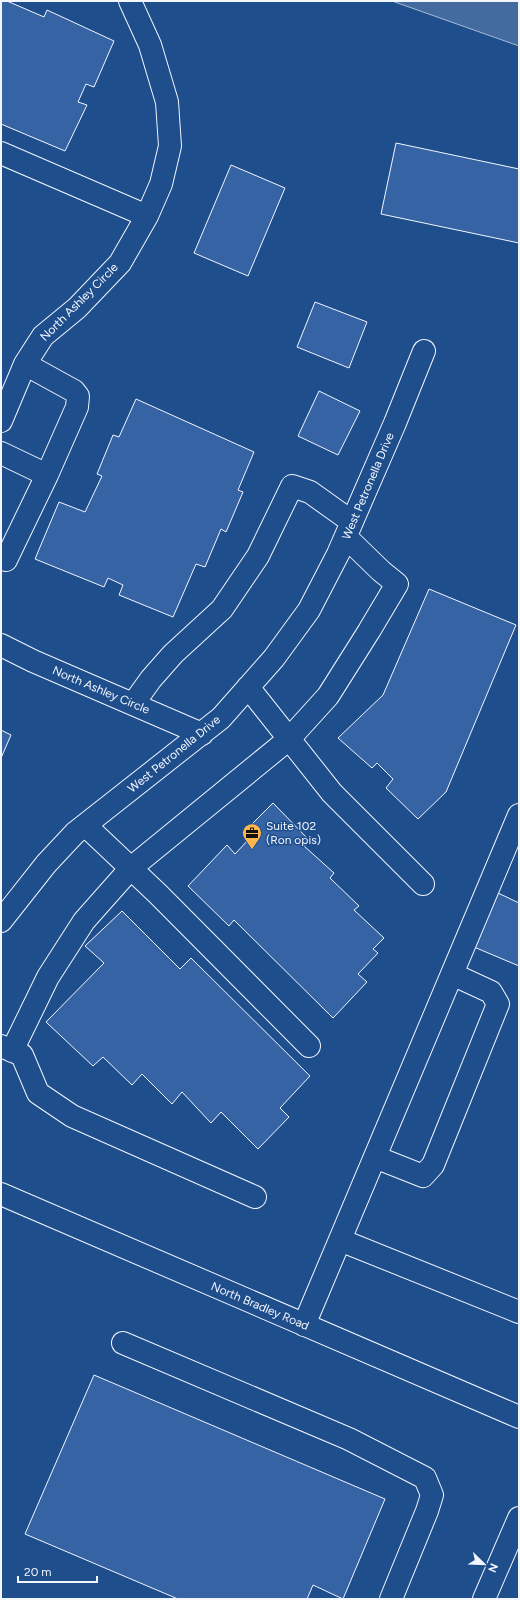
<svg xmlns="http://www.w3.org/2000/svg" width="520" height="1600" viewBox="0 0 520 1600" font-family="Figtree,sans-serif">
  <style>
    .water { fill: #446ba0; stroke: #a8bbd7 }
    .building { fill: #3563a3; stroke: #f2f6ff }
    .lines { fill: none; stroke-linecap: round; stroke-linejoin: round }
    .minor-casing { stroke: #f2f6ff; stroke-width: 24 }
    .minor { stroke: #1f4e8c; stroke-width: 22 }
    .labels { text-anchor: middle; stroke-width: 3; stroke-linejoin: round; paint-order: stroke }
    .street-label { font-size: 12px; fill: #f2f6ff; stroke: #1f4e8c }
    .poi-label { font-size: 12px; fill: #f2f6ff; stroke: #1f4e8c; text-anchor: start }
  </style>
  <rect width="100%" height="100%" fill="#1f4e8c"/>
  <path class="water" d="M392 1H519V46Z"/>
  <path class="building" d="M1 1H7L44 17 47 10 114 41 94 87 86 84 78 102 87 105 65 151 1 124Z
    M396 143 519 169V243L381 214Z
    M231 165 285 188 248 276 194 253Z
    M315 302 367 322 349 368 297 347Z
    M319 391 360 411 338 455 298 436Z
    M136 399 254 452 238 490 243 492 226 532 221 529 205 567 196 564 173 617 119 595 123 585 108 578 104 587 35 559 59 502 85 512 102 476 97 474 113 435 119 437Z
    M429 589 516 625 446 792 418 819 386 788 393 779 377 763 372 768 338 738 383 695Z
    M1 730 11 735 1 758Z
    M273 803 310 841 304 846 334 873 330 878 359 906 354 910 384 938 373 949 378 953 358 974 367 982 333 1018 234 920 229 926 188 886 227 845 235 854 249 839 243 833Z
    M498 893 519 903V966L474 947Z
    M122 911 180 969 191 958 310 1076 280 1108 289 1117 258 1149 221 1112 211 1123 182 1092 172 1104 142 1074 132 1085 103 1057 93 1066 46 1022 104 963 85 946Z
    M94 1375 385 1499 343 1599 313 1585 307 1599H178L25 1534Z"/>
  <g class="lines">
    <g class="minor-casing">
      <path id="minor" d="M1 153 147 216
        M1 421 25 364 43 336 77 308 120 263 147 216 161 184 170 146 167 102 150 45 130 1
        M1 453 47 475 77 407 78 396 74 391 25 364
        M6 560 47 475
        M1 645 33 661 202 734
        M248 687 332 793 423 884
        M133 704 151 679 173 654 222 609 258 556 292 486 310 492 352 522
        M85 825 158 894 309 1046
        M1 921 46 864 75 833 221 718 274 658 309 610 338 554 395 423 424 351
        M1 1046 22 1055 38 1093 72 1116 255 1197
        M12 1051 48 977 84 921 131 868 289 739 328 696 369 631 397 584 381 571 346 537
        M375 1157 423 1176 433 1165 498 1004 491 992 452 974
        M1 1194 519 1417
        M340 1240 519 1312
        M304 1325 519 815
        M123 1343 349 1439 425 1478 432 1495 427 1511 391 1599
        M484 1599 519 1518"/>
    </g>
    <use href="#minor" class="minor"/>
  </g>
  <defs>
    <g id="office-pin" transform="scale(1)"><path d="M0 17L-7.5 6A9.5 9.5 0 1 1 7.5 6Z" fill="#ffb74d" stroke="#1f4e8c"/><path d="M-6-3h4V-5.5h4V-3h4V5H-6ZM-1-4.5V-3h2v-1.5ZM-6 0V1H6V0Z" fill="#111"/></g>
  </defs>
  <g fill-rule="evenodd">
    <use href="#office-pin" x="252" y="833"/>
  </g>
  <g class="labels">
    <g class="street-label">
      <text transform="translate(79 302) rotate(-45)" y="4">North Ashley Circle</text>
      <text transform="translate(368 486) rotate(-67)" y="4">West Petronella Drive</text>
      <text transform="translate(101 690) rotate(23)" y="4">North Ashley Circle</text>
      <text transform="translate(174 754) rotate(-39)" y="4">West Petronella Drive</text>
      <text transform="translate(260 1306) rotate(23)" y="4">North Bradley Road</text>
    </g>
    <g class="poi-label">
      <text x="266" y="830">Suite 102<tspan x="266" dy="14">(Ron opis)</tspan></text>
    </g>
  </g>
  <rect width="520" height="1600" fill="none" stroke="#f2f6ff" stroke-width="4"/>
  <g transform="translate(484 1564) rotate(113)" stroke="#1f4e8c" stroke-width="3" paint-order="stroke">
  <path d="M0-3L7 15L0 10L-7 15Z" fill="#f2f6ff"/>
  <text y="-6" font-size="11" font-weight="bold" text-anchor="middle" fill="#f2f6ff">N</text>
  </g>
  <path d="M18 1576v6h79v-6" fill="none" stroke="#f2f6ff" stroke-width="2"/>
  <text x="24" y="1576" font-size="12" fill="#f2f6ff" stroke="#1f4e8c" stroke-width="3" paint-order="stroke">20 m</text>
</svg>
